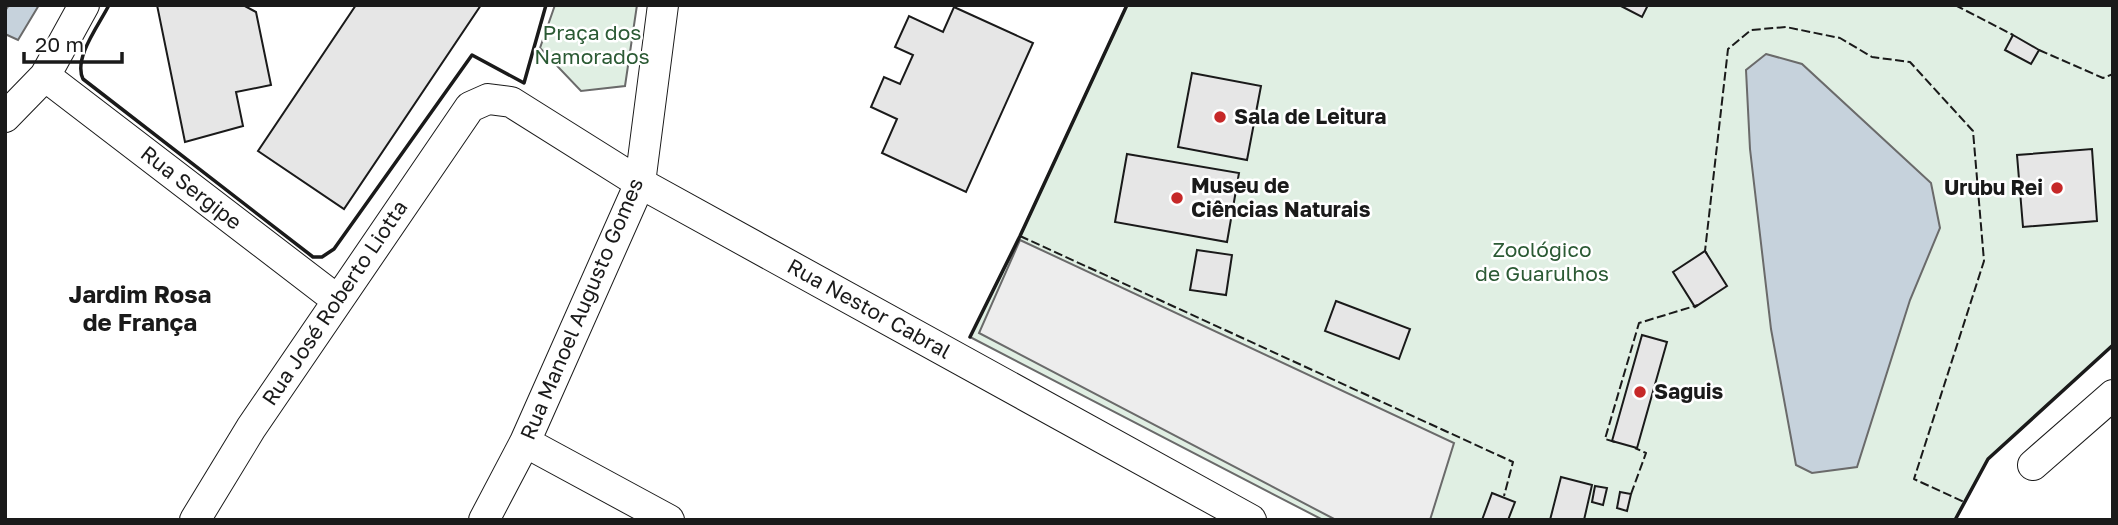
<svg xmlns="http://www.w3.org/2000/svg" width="2118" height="525" viewBox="0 0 2118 525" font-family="'Golos Text',sans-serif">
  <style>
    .green { fill: #e0efe3; stroke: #6a6a6a; stroke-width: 2 }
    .parking { fill: #ededed; stroke: #6a6a6a; stroke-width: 2 }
    .water { fill: #c6d2dc; stroke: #6a6a6a; stroke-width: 2 }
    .building { fill: #e6e6e6; stroke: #1a1a1a; stroke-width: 2 }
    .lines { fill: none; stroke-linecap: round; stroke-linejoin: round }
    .street-casing { stroke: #1a1a1a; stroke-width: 32 }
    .street { stroke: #fff; stroke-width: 30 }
    .fence { stroke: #1a1a1a; stroke-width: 2; stroke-dasharray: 9 3.5; stroke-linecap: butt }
    .wall { stroke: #1a1a1a; stroke-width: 3.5 }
    .poi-dot { fill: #c62828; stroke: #fff; stroke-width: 2.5 }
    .labels { text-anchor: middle; stroke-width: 5; stroke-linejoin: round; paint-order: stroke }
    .park-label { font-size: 21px; fill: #2b5a34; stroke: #fff }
    .poi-label { font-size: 21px; font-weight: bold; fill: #1a1a1a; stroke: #fff; text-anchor: start }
    .street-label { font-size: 21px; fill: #1a1a1a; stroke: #fff }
    .quarter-label { font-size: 24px; font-weight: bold; fill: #1a1a1a; stroke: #fff }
  </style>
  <rect width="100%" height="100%" fill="#fff"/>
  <path class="green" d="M555 5H637L625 86 581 91 540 48Z
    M1127 5H2113V345L1988 459 1955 520H1323L970 337 1020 236Z"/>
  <path class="parking" d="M1020 240 1454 443 1430 520H1336L979 333Z"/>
  <path class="water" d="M9 5H39L18 40 5 34V11Z
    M1766 54 1802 64 1931 183 1940 228 1910 300 1857 467 1812 473 1796 465 1771 329 1750 149 1746 70Z"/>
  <path class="building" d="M157 5H243L256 12 271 85 236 92 243 126 185 142Z
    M356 5H481L344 209 258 151Z
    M1619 5H1648L1642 17Z
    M954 7 1033 43 966 192 882 153 897 119 871 107 884 77 900 84 913 55 895 47 909 16 943 32Z
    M2013 35 2039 50 2031 64 2005 50Z
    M1192 73 1261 86 1247 160 1178 147Z
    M2092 149 2097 221 2023 227 2017 155Z
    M1127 154 1239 173 1227 242 1115 222Z
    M1197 250 1232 255 1226 295 1190 290Z
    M1705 251 1727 286 1695 307 1673 272Z
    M1336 301 1410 329 1399 359 1325 331Z
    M1642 335 1667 342 1637 448 1612 441Z
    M1561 477 1592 485 1584 520H1550Z
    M1595 486 1607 488 1603 505 1592 502Z
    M1620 492 1631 494 1627 511 1617 508Z
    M1492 493 1515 502 1508 520H1482Z"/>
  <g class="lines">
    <g class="street-casing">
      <path id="street" d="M45 76 336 299
        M5 117 45 76 84 5
        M525 442 669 520
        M2033 465 2113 395
        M195 520 251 428 470 107 488 99 511 102 640 183 1251 520
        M484 520 525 442 640 183 663 5"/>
    </g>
    <use href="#street" class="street"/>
    <path class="fence" d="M1955 5 2013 35
      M2039 50 2103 78 2113 74
      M1020 236 1513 462 1504 496
      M1707 254 1705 251 1728 49 1751 30 1786 27 1840 38 1872 57 1910 62 1973 131 1984 261 1914 479 1964 502
      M1615 442 1605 439 1639 323 1698 305
      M1631 494 1646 453 1635 448"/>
    <path class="wall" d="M109 5C99 25 73 58 83 79L313 257H322L334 249 472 55 524 83 546 5
      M970 337 1020 236 1127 5
      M1955 520 1988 459 2113 345"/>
  </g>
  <g class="poi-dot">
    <circle cx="1220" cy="117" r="7"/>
    <circle cx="2057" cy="188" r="7"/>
    <circle cx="1177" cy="198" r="7"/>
    <circle cx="1640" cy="392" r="7"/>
  </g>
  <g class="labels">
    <g class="park-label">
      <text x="592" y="40">Praça dos<tspan x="592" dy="24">Namorados</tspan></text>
      <text x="1542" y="257">Zoológico<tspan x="1542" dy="24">de Guarulhos</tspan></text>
    </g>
    <g class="poi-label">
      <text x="1234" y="124">Sala de Leitura</text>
      <text x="1191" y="193">Museu de<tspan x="1191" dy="24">Ciências Naturais</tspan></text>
      <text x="2043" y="195" text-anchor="end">Urubu Rei</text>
      <text x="1654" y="399">Saguis</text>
    </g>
    <g class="street-label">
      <text transform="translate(191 188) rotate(38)" y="7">Rua Sergipe</text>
      <text transform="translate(335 303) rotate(-56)" y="7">Rua José Roberto Liotta</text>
      <text transform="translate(582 309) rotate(-67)" y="7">Rua Manoel Augusto Gomes</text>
      <text transform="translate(869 309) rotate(29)" y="7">Rua Nestor Cabral</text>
    </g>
    <g class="quarter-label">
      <text x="140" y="303">Jardim Rosa<tspan x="140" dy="28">de França</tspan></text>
    </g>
  </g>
  <rect width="2118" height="525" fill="none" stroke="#1a1a1a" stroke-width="14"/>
  <path d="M24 52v10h98v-10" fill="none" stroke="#1a1a1a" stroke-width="3.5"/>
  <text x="35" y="52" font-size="21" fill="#1a1a1a" stroke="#ffffff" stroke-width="5" paint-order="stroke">20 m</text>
</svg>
